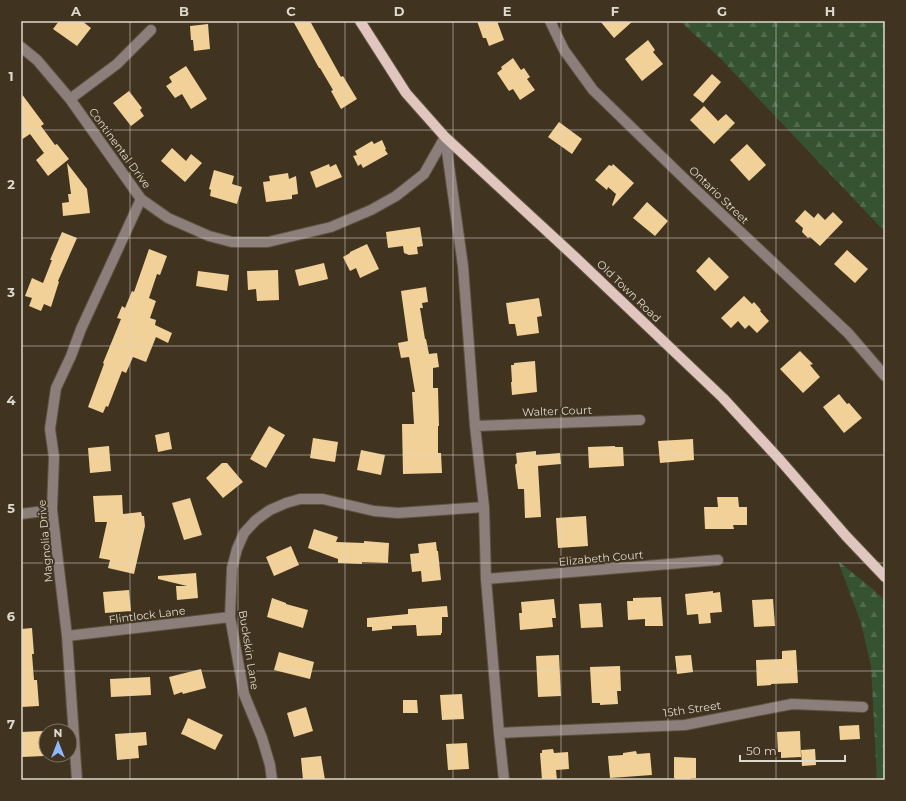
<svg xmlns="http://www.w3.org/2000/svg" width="906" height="801" viewBox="0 0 906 801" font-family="Montserrat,sans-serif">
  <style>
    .forest { fill: url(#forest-firs) }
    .building { fill: #f2d199 }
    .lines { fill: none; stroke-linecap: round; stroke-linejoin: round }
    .minor-casing { stroke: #5d523f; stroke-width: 12 }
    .major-casing { stroke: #5d523f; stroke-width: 12 }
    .minor { stroke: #8b7e7b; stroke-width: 10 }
    .major { stroke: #e0c6bf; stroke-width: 10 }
    .grid { fill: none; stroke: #dfd8cc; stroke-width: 1; stroke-opacity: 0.55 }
    .labels { text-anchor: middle; stroke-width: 4; stroke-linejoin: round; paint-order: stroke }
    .street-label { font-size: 11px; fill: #dfd8cc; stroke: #403420 }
    .neatline { fill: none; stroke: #dfd8cc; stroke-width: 1.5 }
    .grid-label { font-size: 13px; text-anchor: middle; font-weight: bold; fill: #dfd8cc }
  </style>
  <defs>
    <pattern id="forest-firs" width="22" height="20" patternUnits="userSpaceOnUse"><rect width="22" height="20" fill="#355330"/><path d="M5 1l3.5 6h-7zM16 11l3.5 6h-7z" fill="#526b4d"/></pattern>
  </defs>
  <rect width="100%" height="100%" fill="#403420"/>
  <path class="forest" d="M680 21H885V232L719 57Z
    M838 561 874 590 885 601V780H877L871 666 861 623Z"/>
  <path class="building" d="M59 21H82L91 28 77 46 53 29Z
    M293 21H310L341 77 343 76 357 99 341 109 331 91 333 90 320 68H319Z
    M477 21H497L504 40 489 46 486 38H483Z
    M600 21H633L614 38Z
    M208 24 210 49 194 51 193 40H191L190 26Z
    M648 40 655 50 653 52 663 64 642 81 625 59Z
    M513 58 521 70 524 68 530 77 527 79 535 90 520 100 513 89 509 91 497 73 502 69 501 67Z
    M186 66 207 99 191 109 182 94 175 98 166 86 172 82 169 77Z
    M712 74 721 82 703 103 693 95Z
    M129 91 142 108 140 110 144 116 131 126 113 103Z
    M21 93 44 124 41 126 55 145 57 144 69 159 48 176 36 160 44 153 30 134 21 140Z
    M704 106 718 121 726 114 735 123 714 144 690 120Z
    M559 122 582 139 572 154 548 137Z
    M382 140 386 149 385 150 388 154 363 168 361 164 358 166 353 156 357 155 355 151 372 141 374 144Z
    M747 144 766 165 749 181 730 160Z
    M172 148 186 161 191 154 202 163 185 182 161 161Z
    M67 163 87 189 90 213 63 216 62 203 69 202 68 194H71Z
    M329 164 330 167 336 164 342 177 316 188 310 172Z
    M613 164 634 183 613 206 612 205 616 194 608 187 607 190 595 180 609 165 612 166Z
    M214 170 234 176 232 184 242 187 237 204 210 196 211 190 209 189Z
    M288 173 289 179 296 176 298 194 292 195V199L266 202 263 182 270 181 269 176Z
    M647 202 668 221 655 236 633 218Z
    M805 210 814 218 818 213 825 220 833 212 843 222 820 246 810 237 808 238 802 232 803 228 795 221Z
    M420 227 423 246 417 247 418 254 409 255 404 253 403 246 388 248 386 232Z
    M62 232 77 238 58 281 59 282 57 288 51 307 44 304 41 311 29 306 32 298 25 296 32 278 43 283 52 260H50Z
    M367 244 379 269 360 278 356 268 350 271 343 257 350 253V252Z
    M149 249 167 256 160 275 157 274 149 298 156 301 150 318 156 320 155 325 172 333 168 343 156 337 146 362 133 357 126 373 122 371 108 407 106 406 103 413 88 407 104 364 103 363 121 319 117 318 122 306 125 308 132 291 134 292Z
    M847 250 868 269 855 283 834 264Z
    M709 257 729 277 715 291 696 271Z
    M324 263 328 279 299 286 295 270Z
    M278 270 279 300 257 301 256 289 248 290 247 271Z
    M198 271 229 275 227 291 196 286Z
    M426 287 428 302 422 303 423 308H420L425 339H426L429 354 437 353 439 367 433 368V388H438L439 426H438V453H441L442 473 403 474 402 424H414L412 392H415L409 357 401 358 398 343 408 341 401 291Z
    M744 296 752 304 754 302 761 310 760 311 769 321 757 333 749 325 745 329 738 321 731 328 721 318Z
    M539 298 542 316 537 317 539 333 517 336 515 324H509L506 303Z
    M800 351 813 364 810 365 820 377 803 393 780 369Z
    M535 361 537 392 512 395 511 382H512L511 365H514V363Z
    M839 394 847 404 849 403 862 418 844 433 823 407Z
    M269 426 285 435 266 468 250 459Z
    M169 432 172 449 158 452 155 435Z
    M313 438 338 442 335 462 310 458Z
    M693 439 694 460 660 463 658 441Z
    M109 446 111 471 90 473 88 448Z
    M615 446V447H623L624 466 589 468 588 447Z
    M361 450 385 455 381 475 357 470Z
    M536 451V455L560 453 561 464 538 466 541 517 525 518 524 489H518L515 465 517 463 516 453Z
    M222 463H227L243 482 223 498 206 478Z
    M122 495 123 514 141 512 142 516H144L145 526 134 574 108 568 110 560 99 558 107 522H95L93 496Z
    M717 497H738L739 507H747V525H733L734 529H705L704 507H718Z
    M190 498 202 535 184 540 172 503Z
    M586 516 588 546 558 548 556 518Z
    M314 529 338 537 336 542 364 543V541L389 543 388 563 362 562V564L338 563V559L308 548Z
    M436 542 437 551H438L441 580 422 582 421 571 412 572 410 554 419 553 418 544Z
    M291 546 299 565 274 576 266 557Z
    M196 573 198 598 177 600 176 586H187L158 579V576Z
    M129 590 131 611 105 613 103 592Z
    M713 591V593L720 592 722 612 710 613 711 623 699 624 698 614 687 615 685 594Z
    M661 597 663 626H645V619L628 620 627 601H633V598Z
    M272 598 286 603V604L308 610 303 628 267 617Z
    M554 599 556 618H552L553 627 520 630 519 613H522L521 602Z
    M773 599 775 626 754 627 752 600Z
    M601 603 603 627 581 628 579 604Z
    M447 606 448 617H442V633H441V635L417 636 416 625 392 626V629L372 631V627H367V618L408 614V609Z
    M32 628 34 654H32L34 680H37L39 706 21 707V629Z
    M796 650 798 683 771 684V685L757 686 756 660 782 659V651Z
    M279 652 314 662 310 679 274 670Z
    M559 655 561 696 538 697 536 656Z
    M691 655 693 672 677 674 675 656Z
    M620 666 621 691H617L618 704 600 705V703H592L590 667Z
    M201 669 206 688 183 694 182 692 174 695 169 677Z
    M150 677 151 695 111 697 110 679Z
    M462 694 464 719 442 720 440 695Z
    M403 700H417L418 713H403Z
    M306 707 313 731 294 737 287 713Z
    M188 718 223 735 215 750 184 735 181 734Z
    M859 725 860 739 840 740 839 726Z
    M43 731 44 756 22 757 21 732Z
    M800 731 801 757 781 758V752H778L777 732Z
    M146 732 147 745 138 746 139 758 117 760 115 734Z
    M467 743 469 769 448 770 446 744Z
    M553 749 554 753 568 752 569 769 556 770 557 780H542L540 753H542V750Z
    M815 749 816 765 802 766 801 750Z
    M636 751 637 754 650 753 652 775 610 778 608 756 623 755V753Z
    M321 756 325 780H303L301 758Z
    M674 757 696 758V778H691V780H675V778H674Z"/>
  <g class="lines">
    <g class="minor-casing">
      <path id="minor" d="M550 21 564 50 593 90 695 189 848 333 885 376
        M21 47 37 60 70 99 141 199 168 218 209 236 232 242H268L331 227 371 210 396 196 424 174 445 137
        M70 99 117 64 151 30
        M445 137 463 266 475 426 484 507 486 579 499 733 504 780
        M475 426 640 420
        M21 514 52 510
        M486 579 718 560
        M67 636 230 617
        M499 733 685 725 792 704 863 707
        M77 780 67 636 52 510 54 457 50 429 56 388 71 356 81 329 141 199
        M272 780 270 765 262 738 244 694 230 617 232 568 237 549 244 533 256 520 270 510 286 503 300 499H323L374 511 398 513 484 507"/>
    </g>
    <g class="major-casing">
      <path id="major" d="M360 21 406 93 445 137 576 258 723 398 780 460 846 536 885 577"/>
    </g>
    <use href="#minor" class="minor"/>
    <use href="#major" class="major"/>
  </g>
  <path class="grid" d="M130 21V780M238 21V780M345 21V780M453 21V780M561 21V780M668 21V780M776 21V780M21 130H885M21 238H885M21 346H885M21 455H885M21 563H885M21 671H885"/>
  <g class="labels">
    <g class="street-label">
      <text transform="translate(120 148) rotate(54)" y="4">Continental Drive</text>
      <text transform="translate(719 195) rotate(44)" y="4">Ontario Street</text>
      <text transform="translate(629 291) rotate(44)" y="4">Old Town Road</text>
      <text transform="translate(557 411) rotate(-2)" y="4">Walter Court</text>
      <text transform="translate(45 541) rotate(-95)" y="4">Magnolia Drive</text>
      <text transform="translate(601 558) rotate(-5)" y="4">Elizabeth Court</text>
      <text transform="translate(147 615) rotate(-7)" y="4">Flintlock Lane</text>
      <text transform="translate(249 650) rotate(81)" y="4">Buckskin Lane</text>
      <text transform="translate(692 709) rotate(-8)" y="4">15th Street</text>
    </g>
  </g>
  <rect width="906" height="801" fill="none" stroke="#403420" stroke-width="44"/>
  <g transform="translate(58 743)"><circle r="19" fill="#403420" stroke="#807665"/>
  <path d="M0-3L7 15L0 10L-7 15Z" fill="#8fb8fd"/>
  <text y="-6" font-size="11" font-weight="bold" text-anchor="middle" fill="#dfd8cc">N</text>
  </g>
  <path d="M740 755v6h105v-6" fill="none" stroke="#dfd8cc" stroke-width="2"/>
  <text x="746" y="755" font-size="12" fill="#dfd8cc" stroke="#403420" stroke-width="3" paint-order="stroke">50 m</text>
  <rect x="22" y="22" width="862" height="757" class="neatline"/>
  <g class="grid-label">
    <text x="76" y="16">A</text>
    <text x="184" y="16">B</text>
    <text x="291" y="16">C</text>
    <text x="399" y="16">D</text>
    <text x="507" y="16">E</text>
    <text x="615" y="16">F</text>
    <text x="722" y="16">G</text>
    <text x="830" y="16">H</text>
    <text x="11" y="81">1</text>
    <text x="11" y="189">2</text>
    <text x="11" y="297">3</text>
    <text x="11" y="405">4</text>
    <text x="11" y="513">5</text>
    <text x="11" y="621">6</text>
    <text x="11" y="729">7</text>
  </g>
</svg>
